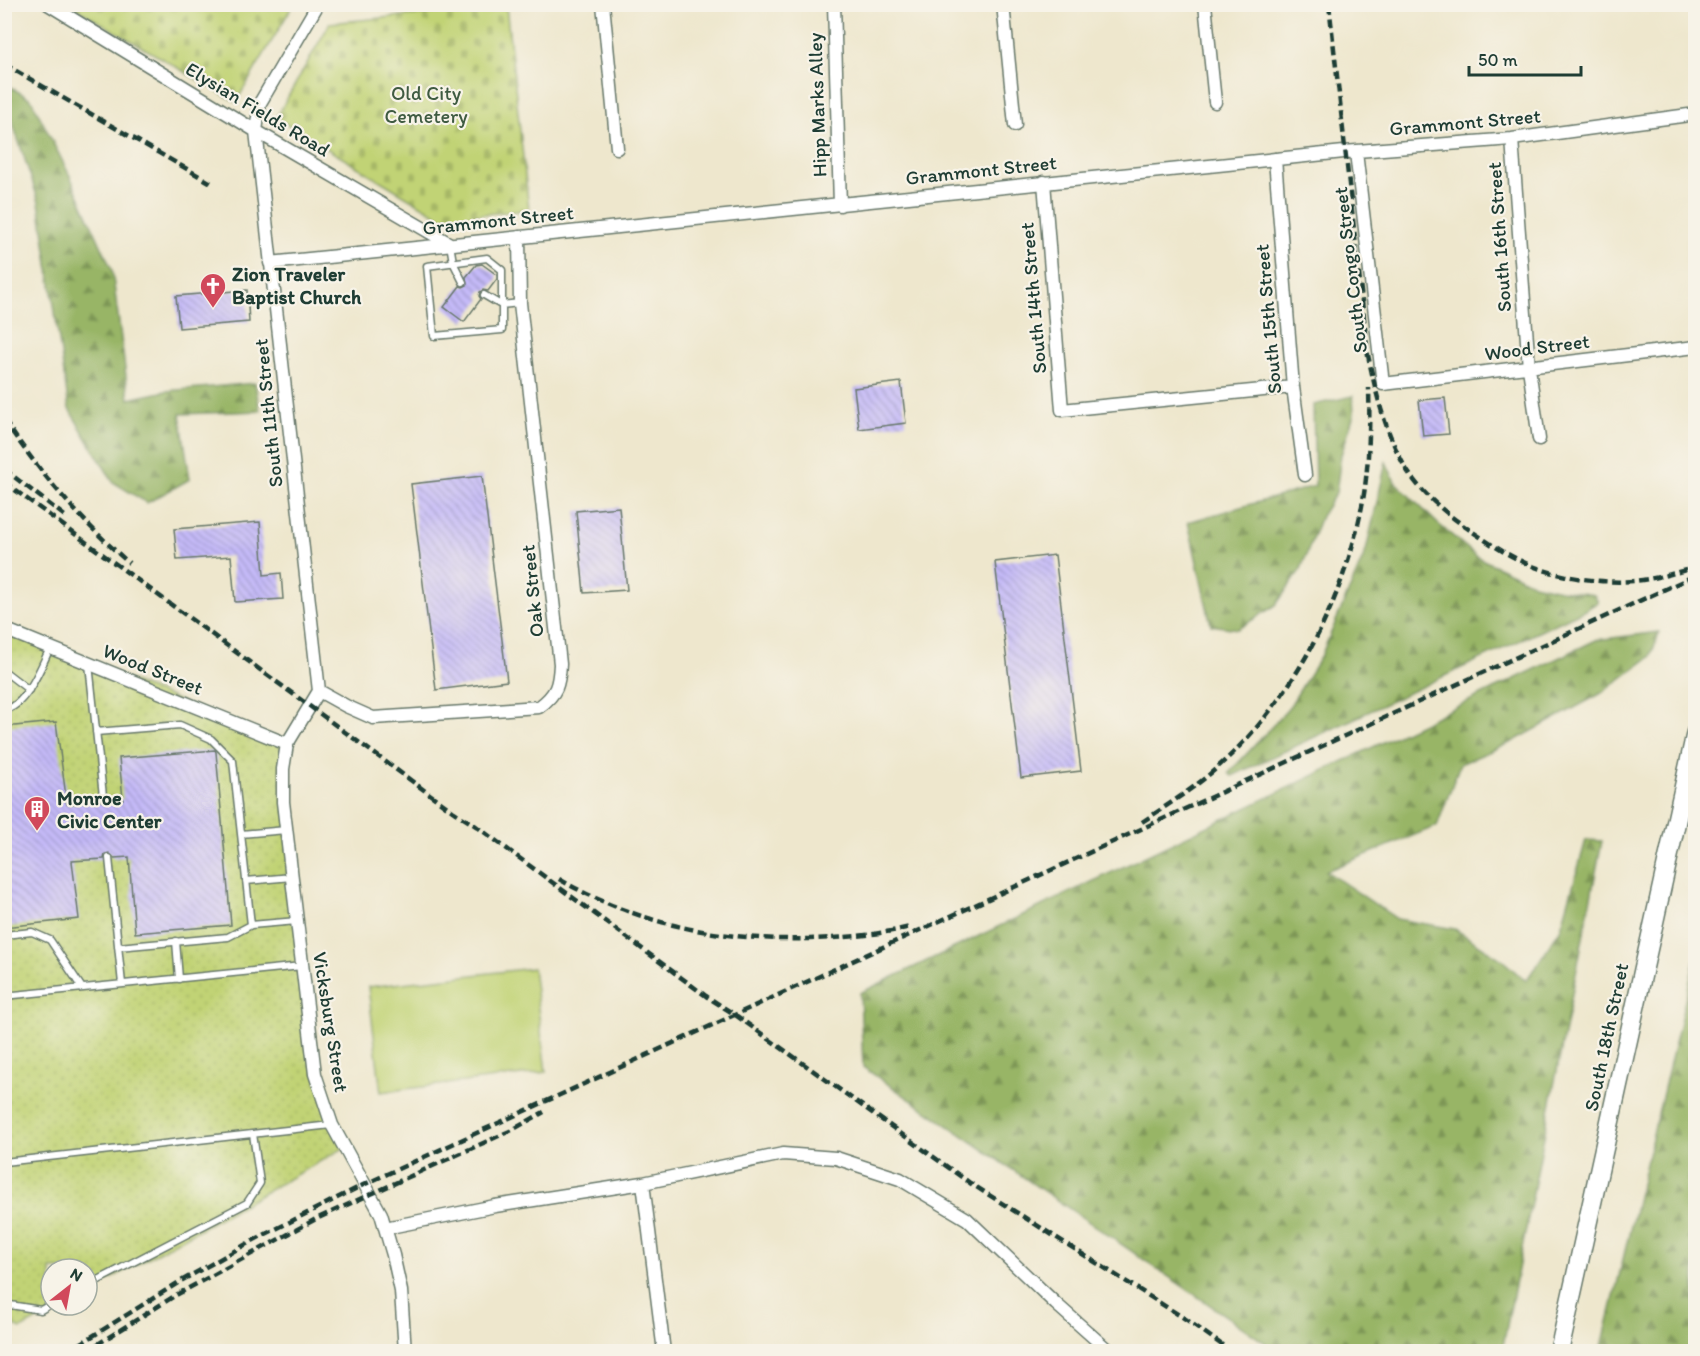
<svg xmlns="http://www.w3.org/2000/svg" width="1700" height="1356" viewBox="0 0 1700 1356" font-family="Itim,sans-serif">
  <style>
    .forest { fill: url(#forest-firs); stroke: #5c794d; stroke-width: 1.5 }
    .cemetery { fill: url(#cemetery-stones); stroke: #708854; stroke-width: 1.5 }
    .park { fill: url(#park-dots); stroke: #708854; stroke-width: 1.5 }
    .garden { fill: #c1d375; stroke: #708854; stroke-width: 1.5 }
    .building { fill: url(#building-back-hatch) }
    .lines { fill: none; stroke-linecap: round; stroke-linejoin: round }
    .lane-casing { stroke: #67786a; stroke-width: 9 }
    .street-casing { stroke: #67786a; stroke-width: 15 }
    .secondary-casing { stroke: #67786a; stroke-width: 21 }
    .lane { stroke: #fff; stroke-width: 6 }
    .street { stroke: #fff; stroke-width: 12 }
    .secondary { stroke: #fff; stroke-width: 18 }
    .rail { stroke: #1f3d34; stroke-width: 4.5; stroke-dasharray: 9 4.5; stroke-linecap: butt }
    .labels { text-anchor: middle; stroke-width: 4.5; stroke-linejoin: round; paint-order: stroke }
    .park-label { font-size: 20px; fill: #3f5b41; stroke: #f7f3e8 }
    .street-label { font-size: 20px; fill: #1f3d34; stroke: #f7f3e8 }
    .poi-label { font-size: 20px; font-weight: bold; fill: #1f3d34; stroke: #f7f3e8; text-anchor: start }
  </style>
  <defs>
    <pattern id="forest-firs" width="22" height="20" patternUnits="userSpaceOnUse" patternTransform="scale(1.5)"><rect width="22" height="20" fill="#98b566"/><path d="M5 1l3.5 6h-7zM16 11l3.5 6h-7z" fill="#7b9455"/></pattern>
    <pattern id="cemetery-stones" width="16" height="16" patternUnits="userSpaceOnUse" patternTransform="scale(1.5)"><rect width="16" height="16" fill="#c1d375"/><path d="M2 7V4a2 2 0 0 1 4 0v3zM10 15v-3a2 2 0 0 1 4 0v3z" fill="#a5b666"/></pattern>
    <pattern id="park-dots" width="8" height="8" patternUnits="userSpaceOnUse" patternTransform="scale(1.5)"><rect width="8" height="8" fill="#c1d375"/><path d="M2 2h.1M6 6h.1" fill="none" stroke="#a5b666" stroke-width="1.8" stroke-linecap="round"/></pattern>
    <pattern id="building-back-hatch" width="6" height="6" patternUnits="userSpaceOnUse" patternTransform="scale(1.5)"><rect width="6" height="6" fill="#c5baf8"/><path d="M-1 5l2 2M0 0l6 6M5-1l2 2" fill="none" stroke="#9f98ca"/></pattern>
  </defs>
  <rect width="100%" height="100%" fill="#f7f3e8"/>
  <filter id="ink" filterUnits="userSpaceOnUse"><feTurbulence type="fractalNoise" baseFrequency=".0167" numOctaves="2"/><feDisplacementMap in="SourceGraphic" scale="12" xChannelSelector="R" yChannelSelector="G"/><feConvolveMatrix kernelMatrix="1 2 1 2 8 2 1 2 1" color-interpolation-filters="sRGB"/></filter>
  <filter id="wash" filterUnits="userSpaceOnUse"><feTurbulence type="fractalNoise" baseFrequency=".008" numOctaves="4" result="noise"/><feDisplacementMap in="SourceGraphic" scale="24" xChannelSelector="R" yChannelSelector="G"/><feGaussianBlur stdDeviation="1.35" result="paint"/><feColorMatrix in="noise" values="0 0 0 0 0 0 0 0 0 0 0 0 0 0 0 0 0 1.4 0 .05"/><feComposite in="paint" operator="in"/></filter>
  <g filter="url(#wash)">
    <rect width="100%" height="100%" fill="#eee7cd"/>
    <path class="forest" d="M5 84 31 99 70 176 112 270 129 399 166 391 255 383 260 411 180 414 190 479 147 503 113 482 69 409 39 202 5 100Z
      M1353 396 1354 414 1341 455 1336 493 1321 516 1301 569 1276 605 1238 629 1211 625 1188 522 1315 486 1313 405Z
      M1386 462 1395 482 1437 523 1479 558 1534 584 1560 590 1594 595 1598 602 1585 610 1232 776 1229 773 1288 709 1321 656 1366 551Z
      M1660 632 1650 657 1600 694 1512 742 1460 764 1437 826 1326 871 1397 919 1455 929 1501 959 1526 981 1561 928 1586 840 1602 841 1502 1351H1277L863 1067 860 993 1596 640Z
      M1695 959V1351H1601Z"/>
    <path class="cemetery" d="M70 5H293L236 102Z
      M506 6 529 210 442 218 276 118 330 23Z"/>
    <path class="park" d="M4 630 287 744 283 769 315 1074 344 1148 87 1292V1269H51V1305H64L21 1329 4 1321Z"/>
    <path class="garden" d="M533 968 546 1072 381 1092 368 987Z"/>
    <g id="blocks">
      <path class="building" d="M482 264 497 275V279L488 291 483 290 480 292 479 296 481 299 464 322 444 307 460 286 463 287 467 285 466 277 476 265Z
        M247 290 249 322 179 328 176 296Z
        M901 382 906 423 859 429 854 388Z
        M1445 398 1449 434 1423 436 1419 400Z
        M482 476 507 681 436 690 411 484Z
        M619 507 627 590 584 593 576 511Z
        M260 522 264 575 281 573 283 599 235 602 231 556 177 560 174 529Z
        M1055 555 1081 771 1021 778 995 562Z
        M56 722 67 804 123 799 119 758 215 750 216 752 231 925 135 933 129 857 114 858 109 853 105 854 104 859 72 861 79 919 4 927V727Z"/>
    </g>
  </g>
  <g filter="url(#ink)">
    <use href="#blocks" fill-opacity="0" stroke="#67786a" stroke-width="1.5"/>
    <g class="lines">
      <g class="lane-casing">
        <path id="lane" d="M450 244 453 262 463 282
          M487 258 502 270V330L434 336 427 266Z
          M484 295 501 305 520 303
          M89 664 103 796
          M4 671 29 690
          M4 710C26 707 42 665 50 648
          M96 732 180 725 211 739 233 761 251 925 297 921
          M241 834 286 830
          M109 858 122 984
          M246 881 292 877
          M4 935 32 932 50 940 82 988
          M176 941 179 979
          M118 947 228 937 251 925
          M4 996 302 966
          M4 1162 331 1125
          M87 1286 247 1203 260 1183 253 1134
          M4 1304 41 1310 51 1304"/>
      </g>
      <g class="street-casing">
        <path id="street" d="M48 4 256 131 450 244
          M318 4 260 103 256 131 319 691
          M603 4 617 148
          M834 4 840 205
          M1003 4 1015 125
          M1205 4 1215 102
          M1512 139 1529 368 1539 439
          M1356 152 1383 384 1696 347
          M1275 159 1293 387 1305 475
          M1044 182 1062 410 1293 387
          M270 263 1344 152 1512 139 1696 114
          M4 629 287 744
          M319 691 346 706 373 718 539 707C557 694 559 684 560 664L520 303 519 237
          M319 691 287 744 283 769V802L315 1074 332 1125 381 1214 393 1255 401 1291 405 1352
          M643 1183 664 1352
          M385 1228 495 1206 643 1183 783 1154 836 1158 900 1179 967 1219 1056 1304 1110 1352"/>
      </g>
      <g class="secondary-casing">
        <path id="secondary" d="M1559 1352 1696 732"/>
      </g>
      <use href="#lane" class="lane"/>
      <use href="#street" class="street"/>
      <use href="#secondary" class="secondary"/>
      <path class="rail" d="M1329 4 1368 355C1376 394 1385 431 1405 467 1419 491 1444 512 1467 528 1486 541 1508 556 1530 565 1558 577 1603 584 1633 581 1655 579 1675 573 1696 567
        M4 64 213 184
        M4 420C40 473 81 521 129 563
        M4 469 66 517
        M4 482 454 812 476 826 706 996 734 1014 970 1183 1187 1320 1232 1352
        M1142 822C1163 808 1185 794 1205 778 1286 712 1340 612 1361 511 1369 471 1370 428 1369 388
        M559 879C636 924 721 941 810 939 843 938 878 935 910 927
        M67 1352 181 1281 250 1242 363 1185 1696 575
        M85 1352 176 1295 316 1219 512 1130 544 1112"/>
    </g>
  </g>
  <defs>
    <g id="church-pin" transform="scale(1.35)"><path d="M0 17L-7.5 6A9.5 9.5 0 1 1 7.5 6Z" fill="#d1495b" stroke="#f7f3e8"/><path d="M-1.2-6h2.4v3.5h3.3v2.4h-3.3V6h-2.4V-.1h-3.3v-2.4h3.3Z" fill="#fff"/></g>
    <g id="building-pin" transform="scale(1.35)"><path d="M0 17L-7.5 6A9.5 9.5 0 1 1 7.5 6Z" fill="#d1495b" stroke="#f7f3e8"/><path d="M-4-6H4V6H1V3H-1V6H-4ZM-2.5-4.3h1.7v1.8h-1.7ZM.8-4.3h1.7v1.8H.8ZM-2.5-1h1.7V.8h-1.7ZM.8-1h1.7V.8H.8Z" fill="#fff"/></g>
  </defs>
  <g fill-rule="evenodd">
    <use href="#church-pin" x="213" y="286"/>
    <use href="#building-pin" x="37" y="809"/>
  </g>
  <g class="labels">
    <g class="park-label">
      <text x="426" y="100">Old City<tspan x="426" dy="23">Cemetery</tspan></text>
    </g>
    <g class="street-label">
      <text transform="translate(817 105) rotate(-92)" y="7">Hipp Marks Alley</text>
      <text transform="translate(258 109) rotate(31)" y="7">Elysian Fields Road</text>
      <text transform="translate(1465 122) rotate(-5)" y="7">Grammont Street</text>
      <text transform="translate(981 170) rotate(-6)" y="7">Grammont Street</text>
      <text transform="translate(498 220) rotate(-6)" y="7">Grammont Street</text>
      <text transform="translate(1499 237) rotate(-94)" y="7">South 16th Street</text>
      <text transform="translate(1350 270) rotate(-97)" y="7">South Congo Street</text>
      <text transform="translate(1033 298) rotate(-95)" y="7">South 14th Street</text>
      <text transform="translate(1268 319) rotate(-95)" y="7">South 15th Street</text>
      <text transform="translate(1537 347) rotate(-7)" y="7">Wood Street</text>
      <text transform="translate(268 413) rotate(-96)" y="7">South 11th Street</text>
      <text transform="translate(532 591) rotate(-96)" y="7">Oak Street</text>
      <text transform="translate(153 669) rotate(22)" y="7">Wood Street</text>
      <text transform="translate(331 1022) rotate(81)" y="7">Vicksburg Street</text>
      <text transform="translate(1606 1037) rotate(-78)" y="7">South 18th Street</text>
    </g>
    <g class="poi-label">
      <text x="232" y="281">Zion Traveler<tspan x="232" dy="23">Baptist Church</tspan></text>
      <text x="57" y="805">Monroe<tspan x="57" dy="23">Civic Center</tspan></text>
    </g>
  </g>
  <rect width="1700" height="1356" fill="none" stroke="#f7f3e8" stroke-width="24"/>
  <g transform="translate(69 1287) rotate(31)"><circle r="28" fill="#f7f3e8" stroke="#a1aaa0" stroke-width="1.5"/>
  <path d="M0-4.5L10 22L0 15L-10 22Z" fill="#d1495b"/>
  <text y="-9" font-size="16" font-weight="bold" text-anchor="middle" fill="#1f3d34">N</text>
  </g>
  <path d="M1469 66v9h112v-9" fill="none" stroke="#1f3d34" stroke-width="3"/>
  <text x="1478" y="66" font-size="18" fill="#1f3d34" stroke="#f7f3e8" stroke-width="4.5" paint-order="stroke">50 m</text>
</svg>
